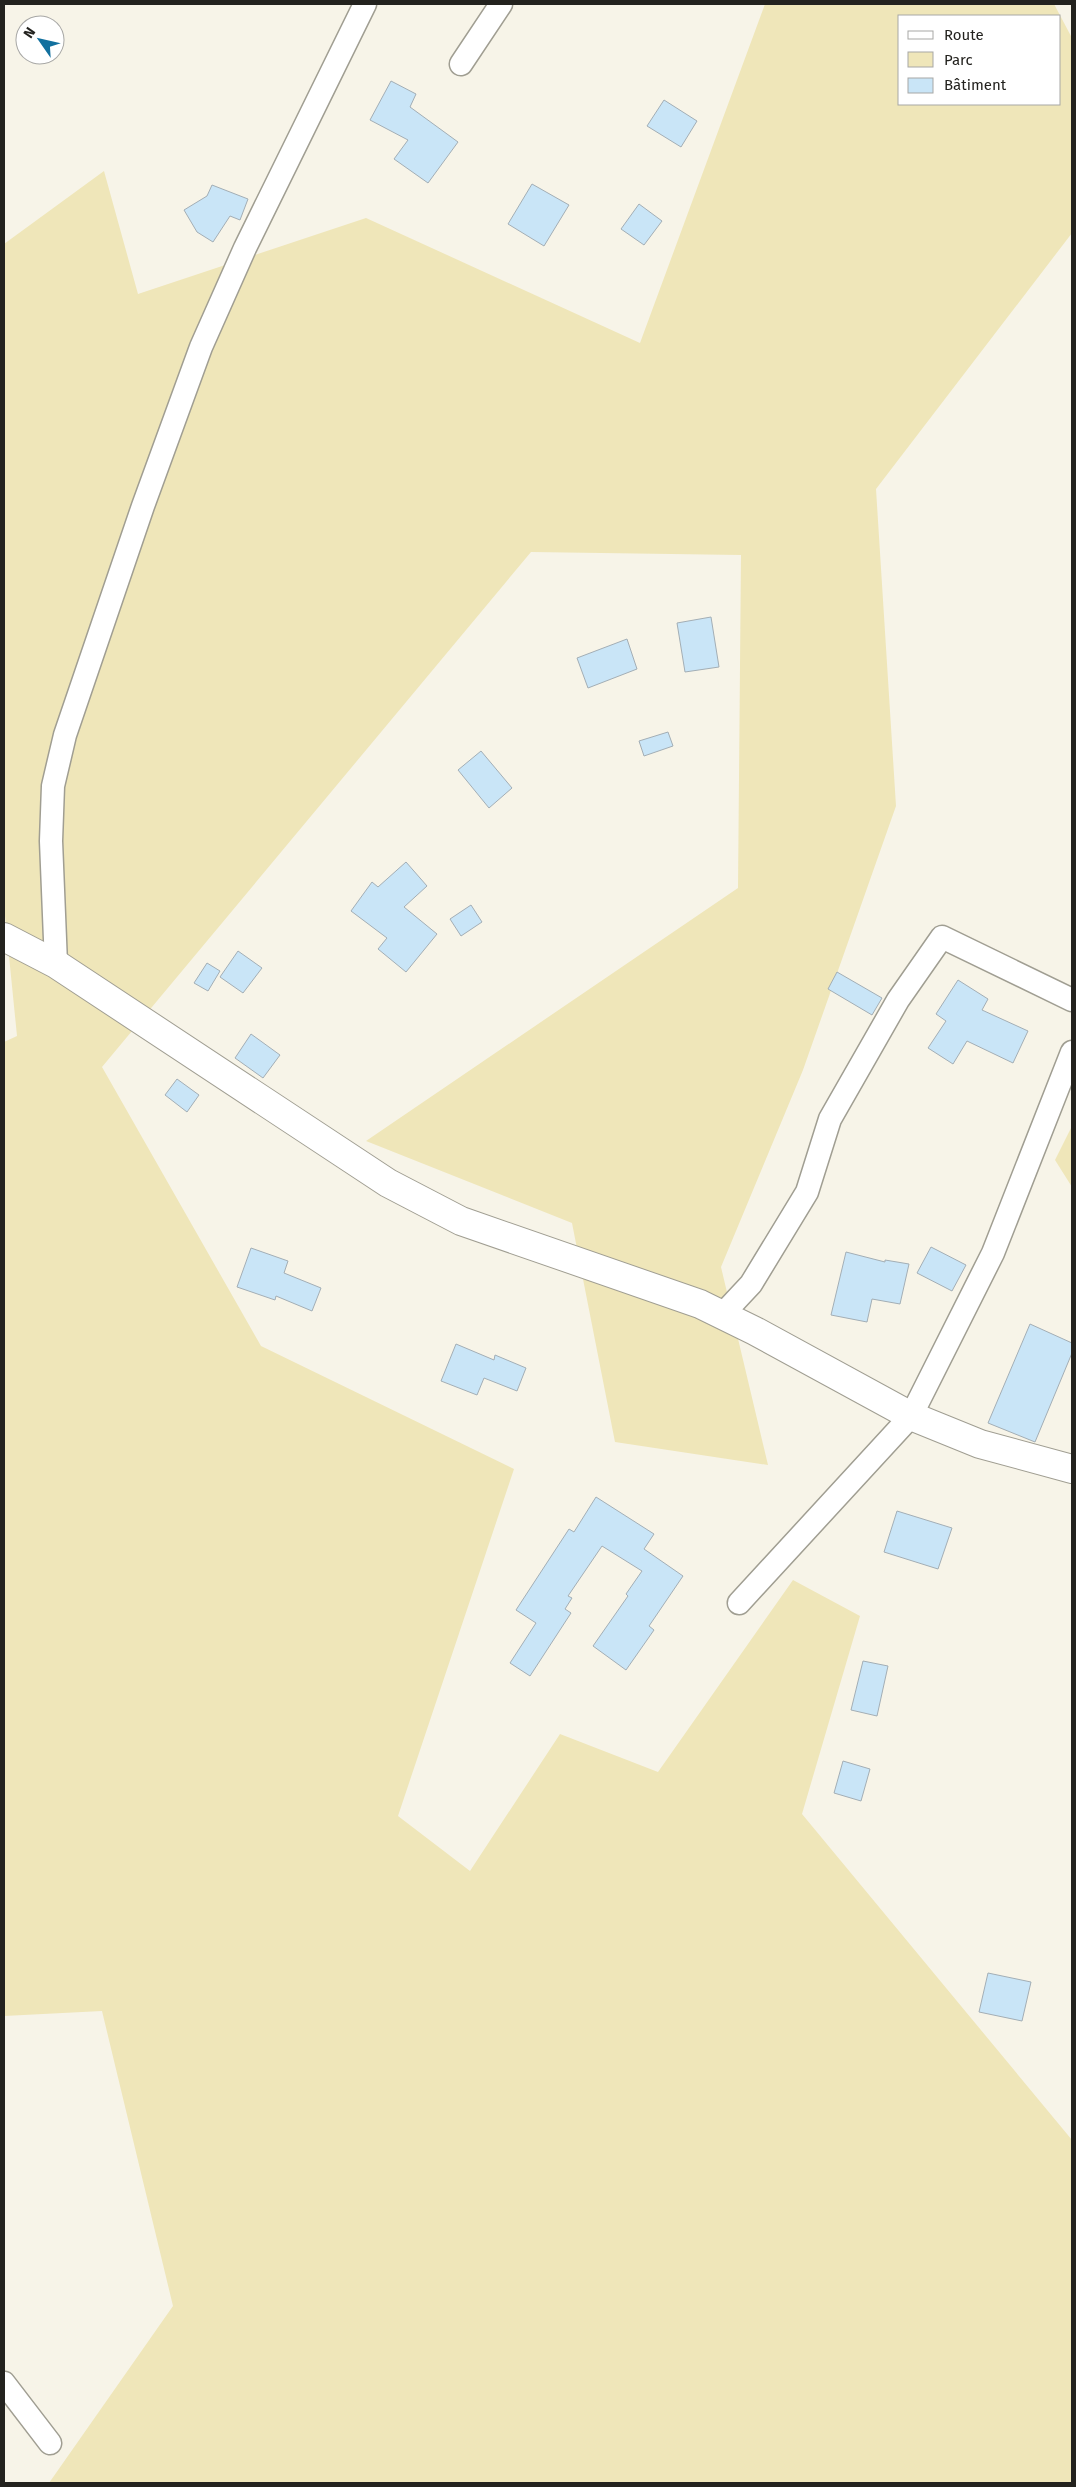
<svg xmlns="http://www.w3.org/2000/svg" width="1076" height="2487" viewBox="0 0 1076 2487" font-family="'Fira Sans',sans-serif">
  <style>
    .green { fill: #efe6b9; fill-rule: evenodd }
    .building { fill: #c9e5f7; stroke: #a3aeb5 }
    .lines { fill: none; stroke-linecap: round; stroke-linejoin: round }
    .street-casing { stroke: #a09e92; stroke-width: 25 }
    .secondary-casing { stroke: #a09e92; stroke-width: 30 }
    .street { stroke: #fff; stroke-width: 22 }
    .secondary { stroke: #fff; stroke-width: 28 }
  </style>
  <rect width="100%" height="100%" fill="#f7f4e8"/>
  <path class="green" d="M765 4H1054L1072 38V233L876 489 896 806 803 1070 721 1267 768 1465 615 1442 572 1223 366 1141 738 888 741 555 531 552 102 1067 261 1346 514 1469 398 1816 470 1871 560 1734 658 1772 793 1580 860 1616 802 1814 1072 2140V2483H49L173 2306 102 2011 4 2016V1042L17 1036 4 906V244L104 171 138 294 366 218 640 343ZM900 16H1060V104H900Z
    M1072 1126V1187L1055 1160Z"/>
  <path class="building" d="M391 81 416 94 410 107 458 142 428 183 394 159 408 140 370 120Z
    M664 100 697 121 681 147 647 126Z
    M532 184 569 205 544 246 508 224Z
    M212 185 248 199 240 220 230 216 213 242 197 232 184 210 207 196Z
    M639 204 662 221 644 245 621 229Z
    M711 617 719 667 685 672 677 623Z
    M627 639 637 669 588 688 577 658Z
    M668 732 673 746 644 756 639 741Z
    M481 751 512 788 489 808 458 770Z
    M406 862 427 886 404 907 437 934 406 972 378 949 387 938 351 911 372 882 378 887Z
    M471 905 482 922 461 936 450 919Z
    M238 951 262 968 243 993 220 977Z
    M207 963 220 971 208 991 194 983Z
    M837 972 882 998 872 1015 828 989Z
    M958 980 988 999 982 1010 1028 1031 1013 1063 967 1041 953 1064 928 1048 946 1021 936 1014Z
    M251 1034 280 1055 263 1078 235 1058Z
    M177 1079 199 1095 187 1112 165 1095Z
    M931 1247 966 1265 952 1291 917 1273Z
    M251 1248 288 1261 284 1273 321 1288 312 1311 276 1296 275 1300 237 1287Z
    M846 1252 885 1262V1260L909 1264 900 1304 872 1299 867 1322 831 1315Z
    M1030 1324 1072 1343V1353L1035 1442 988 1423Z
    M456 1344 494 1360 495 1355 526 1368 517 1391 484 1378 477 1395 441 1381Z
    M596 1497 654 1534 644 1549 683 1576 649 1626 654 1630 626 1670 593 1646 628 1596 626 1594 642 1571 602 1546 568 1596 572 1598 565 1609 571 1613 530 1676 510 1663 536 1623 516 1610 569 1529 574 1532Z
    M897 1511 952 1528 938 1569 884 1552Z
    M863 1661 888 1666 877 1716 851 1710Z
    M843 1761 870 1769 861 1801 834 1793Z
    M988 1973 1031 1982 1022 2021 979 2012Z"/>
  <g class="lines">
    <g class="street-casing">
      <path id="street" d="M461 64 501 4
        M56 964 51 841 53 786 65 735 143 506 201 347 245 248 365 4
        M722 1315 751 1284 807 1192 830 1119 898 1000 942 937 1072 1000
        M739 1603 911 1416 993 1253 1072 1052
        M4 2383 50 2443"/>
    </g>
    <g class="secondary-casing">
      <path id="secondary" d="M4 937 56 964 388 1183 461 1221 700 1304 755 1331 911 1416 980 1444 1072 1469"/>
    </g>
    <use href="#street" class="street"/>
    <use href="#secondary" class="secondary"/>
  </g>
  <rect width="1076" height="2487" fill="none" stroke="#23221e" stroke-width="10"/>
  <rect x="898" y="15" width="162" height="90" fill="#ffffff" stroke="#a7a7a5"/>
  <rect x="908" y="31" width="25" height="8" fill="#ffffff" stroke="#a7a7a5"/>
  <text x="944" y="40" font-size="15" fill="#23221e">Route</text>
  <rect x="908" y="52" width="25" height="15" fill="#efe6b9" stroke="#a7a7a5"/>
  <text x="944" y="65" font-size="15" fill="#23221e">Parc</text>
  <rect x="908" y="78" width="25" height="15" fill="#c9e5f7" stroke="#a7a7a5"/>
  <text x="944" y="90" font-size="15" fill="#23221e">Bâtiment</text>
  <g transform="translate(40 40) rotate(304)"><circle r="24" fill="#ffffff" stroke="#a7a7a5"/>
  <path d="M0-4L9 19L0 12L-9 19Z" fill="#12709e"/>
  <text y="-8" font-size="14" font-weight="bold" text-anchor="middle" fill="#23221e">N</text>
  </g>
</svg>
